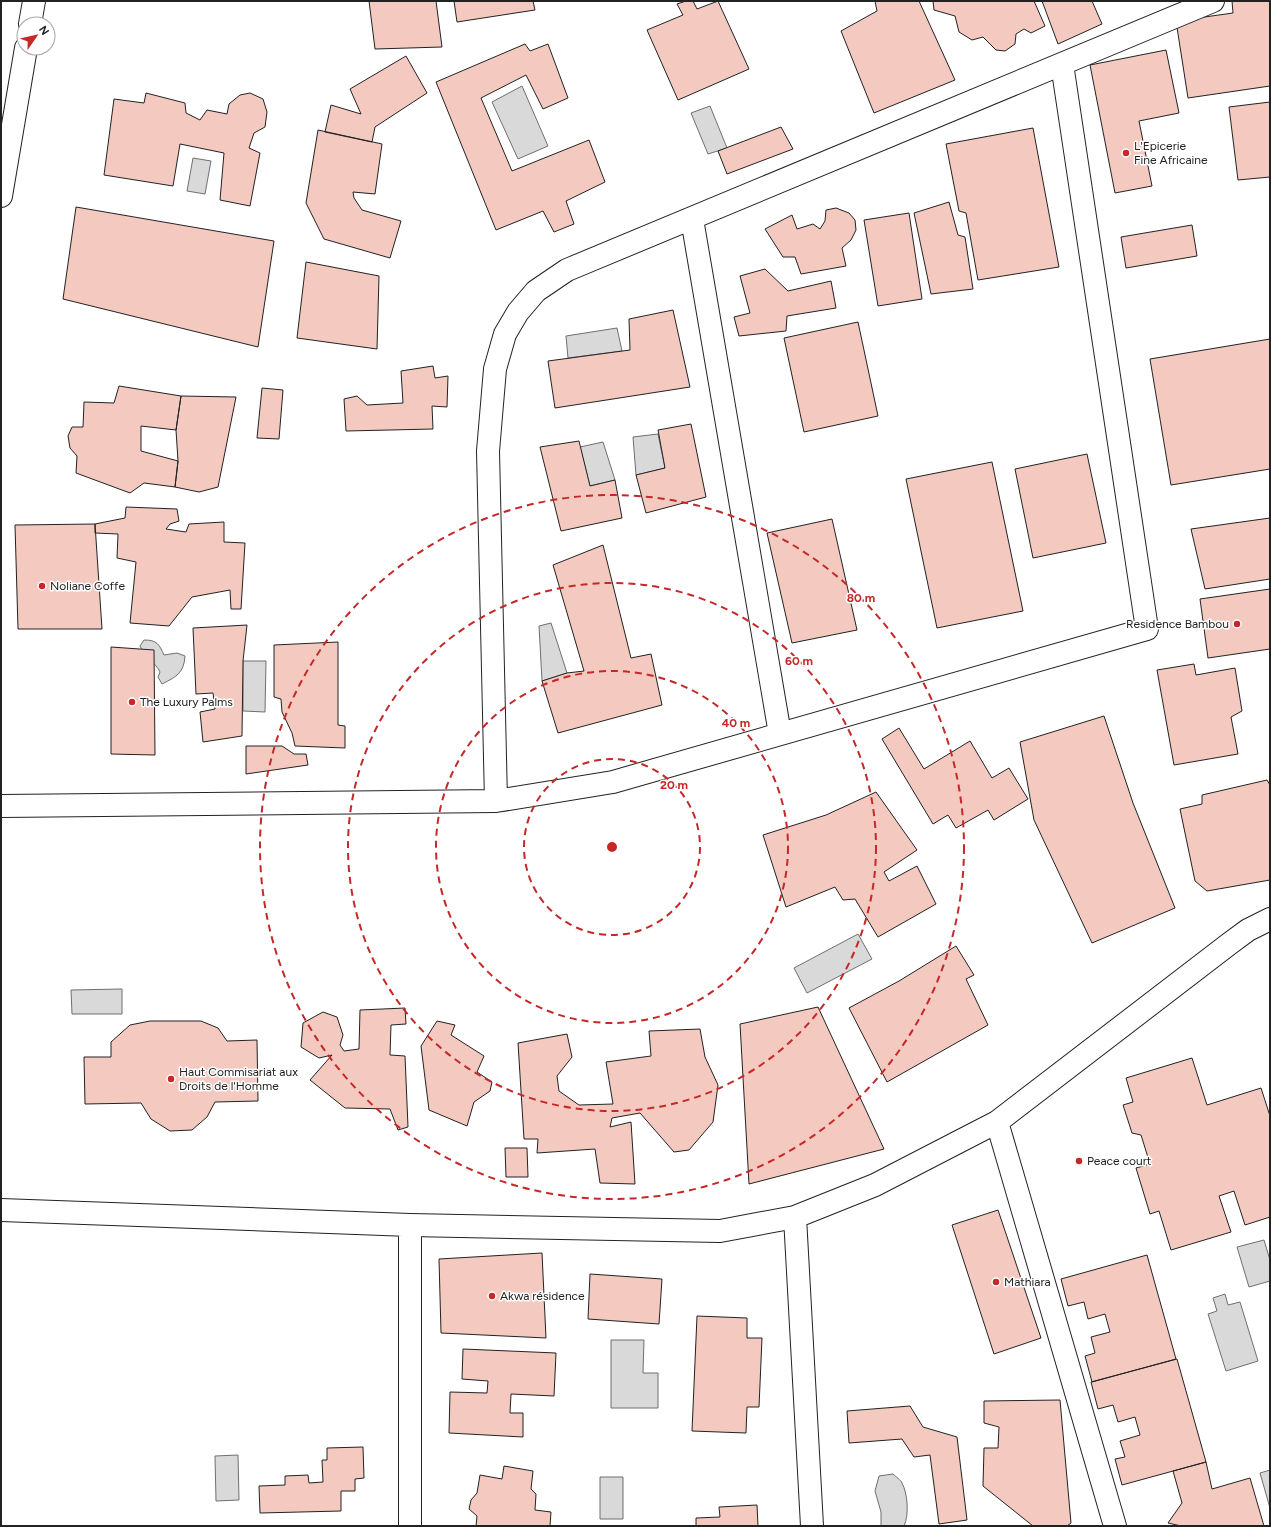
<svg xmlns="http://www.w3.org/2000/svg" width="1271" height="1527" viewBox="0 0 1271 1527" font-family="Figtree,sans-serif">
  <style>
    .water { fill: #d9d9d9; stroke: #6f6f6f }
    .building { fill: #f3c9c0; stroke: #222 }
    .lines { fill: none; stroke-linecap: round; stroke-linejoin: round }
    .minor-casing { stroke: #222; stroke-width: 24 }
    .minor { stroke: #fff; stroke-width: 22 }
    .ring { fill: none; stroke: #c62828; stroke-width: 2; stroke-dasharray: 7 5 }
    .poi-dot { fill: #c62828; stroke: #fff; stroke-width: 1.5 }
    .labels { text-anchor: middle; stroke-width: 3; stroke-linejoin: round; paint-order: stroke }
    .poi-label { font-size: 12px; fill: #222; stroke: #fff; text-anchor: start }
    .centre { fill: #c62828; stroke: #fff; stroke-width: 2 }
    .ring-label { font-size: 12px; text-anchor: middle; font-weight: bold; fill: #c62828; stroke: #fff; stroke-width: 3; stroke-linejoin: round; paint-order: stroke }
  </style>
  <rect width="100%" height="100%" fill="#fff"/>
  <path class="water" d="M522 86 548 146 518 159 492 102Z
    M710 106 727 148 708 154 691 113Z
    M193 158 211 161 205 194 187 191Z
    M617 328 622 351 568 358 566 336Z
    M658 434 665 468 636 475 633 437Z
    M603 442 615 480 590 486 580 447Z
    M551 623 567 673 542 681 539 626Z
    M144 640C157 640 159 644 164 655L177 653 185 656C184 673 176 677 162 684L158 677 160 672C156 663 145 658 140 646Z
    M243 661H266L265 712 243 711Z
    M858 934 872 959 807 993 794 968Z
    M122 989V1014H72L71 990Z
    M1264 1240 1270 1260V1281L1249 1287 1237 1247Z
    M1225 1294 1228 1305 1240 1302 1258 1361 1226 1371 1208 1314 1217 1311 1213 1298Z
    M611 1340H644L643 1373H658V1408H611Z
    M238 1455 239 1500 216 1501 215 1456Z
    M1270 1470V1508L1260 1473Z
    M893 1474C896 1477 901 1480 902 1483 908 1494 909 1516 904 1526H881V1512L875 1491 879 1476Z
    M600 1477H623V1519H600Z"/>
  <path class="building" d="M369 1H436L442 47 375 49Z
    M454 1H533L535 10 457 22Z
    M686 1H693L697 9 718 1 749 69 678 100 647 30 683 15 677 4Z
    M875 1H919L955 80 874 113 841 31 877 11Z
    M933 1H1034L1045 26 1031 33 1024 29 1016 34 1015 44 1005 51 996 50 983 37 972 40 959 32 955 16 934 10Z
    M1042 1H1092L1102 24 1058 44Z
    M1232 1H1270V86L1188 98 1176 21 1233 13Z
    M525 44 530 51 548 44 568 98 543 109 526 75 481 98 512 171 589 140 605 182 566 201 574 224 554 232 543 211 496 230 436 82Z
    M1166 50 1179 113 1139 121 1152 186 1115 193 1090 65Z
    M406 56 427 93 375 127 372 142 325 132 331 105 361 114 350 89Z
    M146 93 185 103 186 113 200 120 207 110 227 114 229 104 240 95 250 93 263 99 267 112 265 127 254 133 249 148 260 153 250 206 220 200 224 153 180 144 173 186 104 175 114 99 144 103Z
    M1270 102V177L1238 180 1229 107Z
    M781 127 793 149 727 174 718 151Z
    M1033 128 1059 267 978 280 966 213 959 211 946 144Z
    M318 130 382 144 375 194 353 192 354 198 362 210 401 221 390 258 324 239 306 203Z
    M949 202 958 235 965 237 973 289 931 294 914 213Z
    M76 207 274 241 258 347 63 299Z
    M836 208 849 213 855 220 856 230 851 240 842 248 846 266 801 274 795 257H783L765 229 792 215 797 229 813 224 820 229 825 221 826 210Z
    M909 213 922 299 878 306 864 220Z
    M1192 225 1197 256 1126 268 1121 237Z
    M306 262 379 276 377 349 297 338Z
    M765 269 788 291 831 281 836 308 787 316 786 331 739 336 734 317 750 313 740 276Z
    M673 310 690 387 555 408 548 361 630 350 629 319Z
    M858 322 878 416 804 432 784 338Z
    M1270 339V469L1171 485 1150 359Z
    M433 366 435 378 448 376 447 407 432 406 433 429 346 431 344 399 357 396 367 405 403 403 401 371Z
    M119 386 181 396 176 430 141 426V451L178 461 175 487 144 483 130 493 76 473 77 456 70 448 68 436 72 427H83L84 402 114 403Z
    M262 388 283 390 279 439 257 438Z
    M181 396 236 397 218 487 199 492 175 487 178 461 176 430Z
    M691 424 706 497 646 513 636 475 665 468 658 430Z
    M579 441 590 486 615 480 622 518 561 531 540 447Z
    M1087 454 1106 543 1033 558 1015 469Z
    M992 462 1023 611 937 628 906 479Z
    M126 507 177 509 179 521 170 524 166 529 186 532 189 524 224 522V542L245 543 241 609H231L230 590 192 597 169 626 130 623 136 562 117 558 118 534 95 533V524L125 518Z
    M1270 518V579L1205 589 1191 529Z
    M832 519 857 630 792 643 767 533Z
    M95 524 102 629H18L15 525Z
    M603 545 631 658 651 654 662 705 558 733 542 681 567 673 584 671 553 565Z
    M1270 589V649L1208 658 1200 599Z
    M247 625 243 661 242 736 203 742 200 712 215 709 213 693 196 694 193 628Z
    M338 642V725L345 726V748L295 746 292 733 282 712 281 699 274 697V645Z
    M111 647 154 650 155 755 111 754Z
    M1194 664 1196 675 1235 668 1242 711 1231 717 1238 754 1174 765 1157 670Z
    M1104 716 1133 803 1175 908 1092 943 1034 820 1020 742Z
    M899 728 924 769 970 741 992 778 1009 768 1028 799 994 820 988 810 956 828 948 815 933 824 882 739Z
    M246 746H282L294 754H306L308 765 246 774Z
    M1267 780 1270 785V880L1207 891 1195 881 1180 809 1202 804V795Z
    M876 792 917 850 884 872 889 881 917 866 936 904 878 937 855 899 843 900 835 887 786 907 763 835 826 815Z
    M956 946 974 975 966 979 988 1025 887 1082 849 1008 899 981Z
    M818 1007 884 1149 749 1184 740 1024Z
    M405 1008 406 1024 391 1025 390 1055 405 1056 408 1127 398 1130 390 1109 345 1108 310 1080 332 1055 319 1058 301 1047 303 1023 323 1012 337 1017 343 1035 340 1045 344 1051 359 1049 360 1010Z
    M150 1021H201L218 1028 227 1041 257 1040 258 1101 215 1102 207 1117 192 1130 170 1131 151 1119 141 1103 85 1104 84 1057H111V1042L130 1025Z
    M437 1021 455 1025 451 1035 484 1056 477 1072 492 1082 490 1091 474 1102 467 1126 429 1110 421 1046Z
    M700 1029 705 1057 718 1085 713 1122 689 1150 674 1152 640 1113 612 1118 610 1127 631 1122 635 1184 600 1183 595 1149 537 1153 538 1139H524L518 1043 567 1034 572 1057 557 1076 559 1091 579 1105 613 1104 606 1062 651 1056 649 1031Z
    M1192 1058 1207 1105 1261 1088 1270 1116V1217L1245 1225 1234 1191 1219 1196 1231 1232 1171 1250 1159 1211 1150 1214 1136 1168 1150 1164 1141 1135 1132 1133 1123 1105 1133 1102 1126 1078Z
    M505 1148H527L528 1177H506Z
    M998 1210 1041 1338 994 1354 952 1225Z
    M542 1253 546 1338 441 1333 439 1259Z
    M1147 1255 1176 1359 1092 1382 1085 1356 1095 1353 1091 1337 1110 1332 1105 1314 1088 1319 1084 1302 1068 1306 1061 1279Z
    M590 1274 662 1279 659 1324 588 1319Z
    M697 1316 747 1318V1338H762L759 1407H747L746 1433 692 1431Z
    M463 1349 556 1353 554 1396 511 1394 510 1413H523V1437L449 1433 450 1392 487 1393 488 1381 462 1379Z
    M1177 1359 1206 1462 1122 1485 1115 1459 1125 1457 1120 1441 1140 1435 1135 1417 1118 1422 1113 1405 1098 1409 1091 1382Z
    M1060 1400 1071 1523 1067 1526H1033L983 1486 984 1448H998L999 1427 984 1423V1401Z
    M910 1406 923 1427 957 1437 967 1520 939 1524 930 1455 914 1457 902 1439 849 1443 847 1411Z
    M363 1447 364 1478 355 1479V1491H341V1511L260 1513 259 1486 285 1485V1476L308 1475 309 1483 323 1482 322 1460H327V1448Z
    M1206 1462 1212 1489 1250 1478 1264 1526H1181L1168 1523 1182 1503 1173 1471Z
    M504 1466 533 1471 531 1489 536 1494 535 1510 551 1512 550 1526H476L477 1516 469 1509 471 1500 477 1493 480 1475 502 1479Z
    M757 1505 758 1526H696V1518L720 1517 719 1507Z"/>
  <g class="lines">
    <g class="minor-casing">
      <path id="minor" d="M30 24 34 1
        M1 196 26 48
        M692 219 780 734
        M496 801 488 451 495 369 505 334 518 312 536 291 567 270 1213 1
        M1 806 496 801 613 782 1147 629 1062 64
        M997 1122 1115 1526
        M1 1210 410 1225 720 1231 795 1217 875 1185 997 1122 1229 944 1248 930 1270 919
        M795 1217 812 1526
        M410 1225V1526"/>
    </g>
    <use href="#minor" class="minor"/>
  </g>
  <g class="ring">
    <circle cx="612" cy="847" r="88"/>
    <circle cx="612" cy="847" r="176"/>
    <circle cx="612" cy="847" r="264"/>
    <circle cx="612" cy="847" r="352"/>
  </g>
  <g class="poi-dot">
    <circle cx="1126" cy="153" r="4"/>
    <circle cx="42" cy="586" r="4"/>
    <circle cx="1237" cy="624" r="4"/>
    <circle cx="132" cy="702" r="4"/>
    <circle cx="171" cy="1079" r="4"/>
    <circle cx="1079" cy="1161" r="4"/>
    <circle cx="996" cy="1282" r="4"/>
    <circle cx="492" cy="1296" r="4"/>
  </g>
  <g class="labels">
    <g class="poi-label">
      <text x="1134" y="150">L'Epicerie<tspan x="1134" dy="14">Fine Africaine</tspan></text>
      <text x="50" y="590">Noliane Coffe</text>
      <text x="1229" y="628" text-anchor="end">Residence Bambou</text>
      <text x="140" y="706">The Luxury Palms</text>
      <text x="179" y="1076">Haut Commisariat aux<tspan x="179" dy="14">Droits de l'Homme</tspan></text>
      <text x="1087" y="1165">Peace court</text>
      <text x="1004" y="1286">Mathiara</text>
      <text x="500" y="1300">Akwa résidence</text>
    </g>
  </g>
  <circle cx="612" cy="847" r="6" class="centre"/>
  <g class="ring-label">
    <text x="861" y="602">80 m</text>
    <text x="799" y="665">60 m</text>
    <text x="736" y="727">40 m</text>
    <text x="674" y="789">20 m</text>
  </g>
  <rect width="1271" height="1527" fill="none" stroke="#222222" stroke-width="4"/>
  <g transform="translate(36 36) rotate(56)"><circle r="19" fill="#ffffff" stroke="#a7a7a7"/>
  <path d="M0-3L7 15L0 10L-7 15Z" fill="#c62828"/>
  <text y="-6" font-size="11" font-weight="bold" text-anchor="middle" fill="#222222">N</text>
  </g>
</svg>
